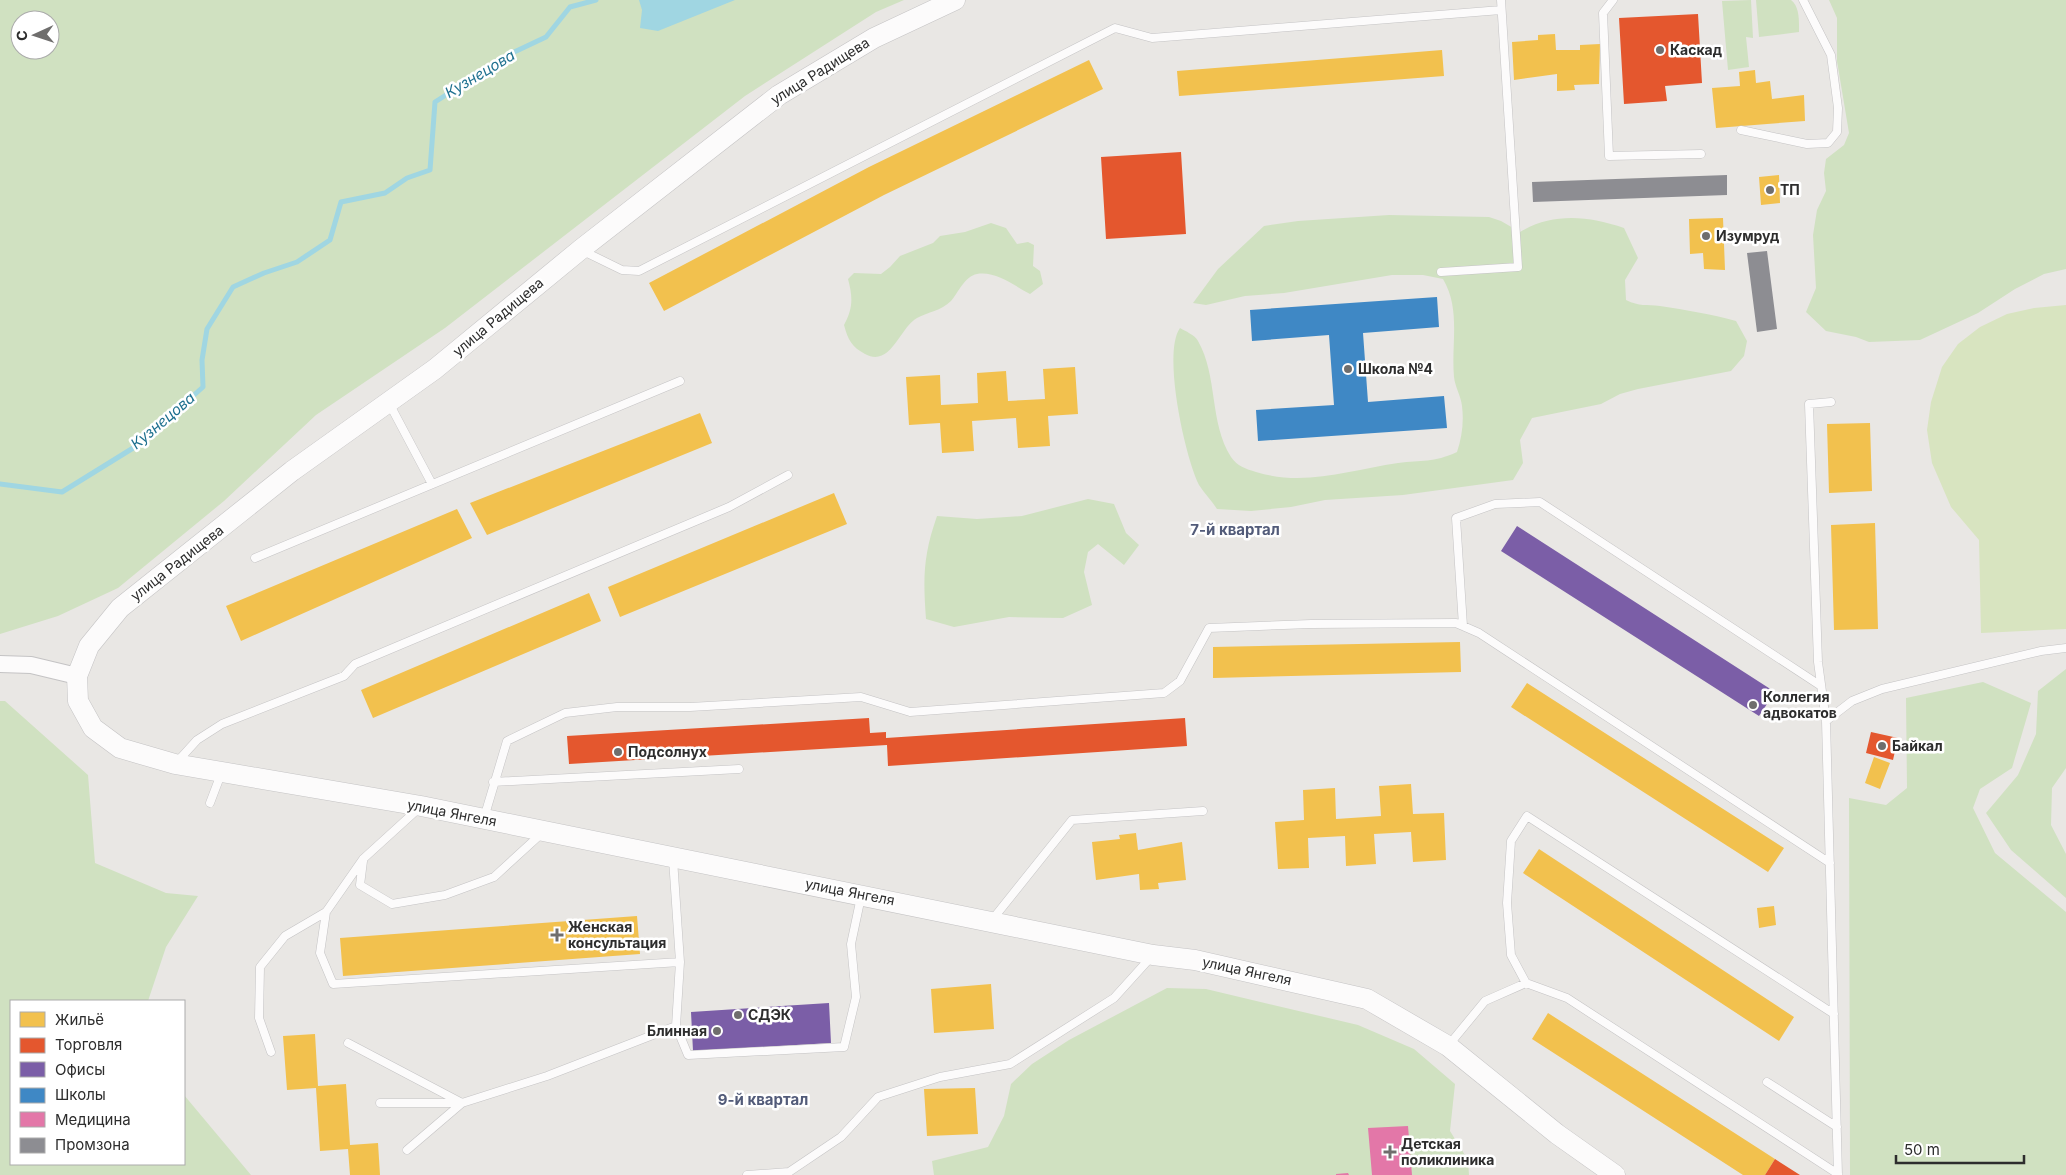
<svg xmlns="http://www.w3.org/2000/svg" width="2066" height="1175" viewBox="0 0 2066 1175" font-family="Inter,sans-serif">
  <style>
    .green { fill: #d0e1c1; fill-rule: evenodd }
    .pitch { fill: #d8e4c0 }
    .water { fill: #a0d6e2 }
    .homes { fill: #f2c14e }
    .shops { fill: #e4572e }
    .offices { fill: #7b5ea7 }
    .schools { fill: #3f88c5 }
    .health { fill: #e377a8 }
    .industry { fill: #8d8d92 }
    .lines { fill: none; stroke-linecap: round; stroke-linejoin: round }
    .stream { stroke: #a0d6e2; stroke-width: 5 }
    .service-casing { stroke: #c4c3c4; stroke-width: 9 }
    .minor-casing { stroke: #c4c3c4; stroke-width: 18 }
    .tertiary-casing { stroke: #c4c3c4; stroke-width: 21 }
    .service { stroke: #fcfbfb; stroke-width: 8 }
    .minor { stroke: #fcfbfb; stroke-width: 16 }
    .tertiary { stroke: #fcfbfb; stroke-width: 20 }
    .poi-dot { fill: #6f6e6d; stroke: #fff; stroke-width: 2 }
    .labels { text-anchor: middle; stroke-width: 5; stroke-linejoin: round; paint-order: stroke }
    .poi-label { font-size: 14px; font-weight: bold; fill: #2d2d2d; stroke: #fff; text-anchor: start }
    .street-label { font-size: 14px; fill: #2d2d2d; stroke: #fff }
    .water-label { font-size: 15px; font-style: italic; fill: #1e708f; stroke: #fff }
    .neighbourhood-label { font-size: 15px; font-weight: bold; fill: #525b79; stroke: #fff }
  </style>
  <rect width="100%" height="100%" fill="#e9e7e4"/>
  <path class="green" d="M0 0H904L876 12 745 96 445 328 316 415 224 501 118 588 58 616 0 634ZM20 20H50V50H20Z
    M1751 0 1753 38 1746 37 1749 67 1728 70 1722 1Z
    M1756 0H1791C1800 7 1799 21 1799 32L1759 37Z
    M1829 0H2066V269L2044 274 2015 289 1978 313 1920 340 1869 342 1856 337 1826 331 1806 312 1816 288 1813 235 1817 210 1826 191 1824 173 1826 159 1844 145 1849 133 1837 61V18Z
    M1389 215 1489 217 1501 221 1520 232C1553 212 1589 216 1624 228L1638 258 1625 280 1626 300C1640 307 1646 304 1660 306 1686 310 1711 314 1736 321L1747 341 1744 356 1731 371 1638 389 1620 394 1601 404 1532 418 1520 440 1523 463 1513 480 1403 495 1325 500 1291 507 1251 511 1217 509C1212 501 1204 493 1199 485 1185 457 1162 353 1180 328 1185 331 1195 335 1198 341 1218 376 1209 422 1231 457 1237 466 1246 469 1256 472 1305 487 1350 470 1398 463 1422 460 1433 463 1457 452 1462 437 1464 422 1462 406 1461 396 1455 387 1454 377 1451 344 1461 309 1443 279L1423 275H1392L1284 293 1245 296 1206 305 1193 303 1218 269 1264 226 1298 221Z
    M991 223 1006 228 1017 244 1028 242 1034 245 1033 266 1040 271 1043 284 1030 294C1013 285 996 271 977 274 965 276 958 293 951 301 941 311 928 312 917 318 900 327 891 368 865 354 852 347 848 340 844 325 853 308 853 298 848 279L854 273 881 274 890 267 900 256 933 243 940 236 965 232Z
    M1088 499 1114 504 1126 533 1139 545 1124 565 1098 544 1088 552 1084 572 1092 605 1063 618 1009 617 954 627 926 619C923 578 923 556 937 516L977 519 1022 516Z
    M2066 669V768L2052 788 2051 825 2066 854V898L2011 850 1986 813 2018 775 2036 734 2038 691Z
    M1983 682 2031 703 2012 768 1980 789 1973 808 1995 853 2066 912V1175H1850L1849 798 1886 805 1907 788 1906 698Z
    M0 701H5L88 775 95 863 166 893 198 896 166 947 148 1001H11V1164H184V1095L251 1175H0Z
    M1167 988 1206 989 1358 1025 1414 1049 1455 1084 1450 1131 1468 1160 1469 1175H934L932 1161 988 1147 1004 1116 1011 1084 1032 1064 1069 1040Z"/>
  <path class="pitch" d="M2066 305V629L1981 633 1979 540 1951 507 1932 463 1927 430 1931 402 1942 367 1958 344 1980 327 2007 314 2034 308Z"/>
  <path class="water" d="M639 0H735L658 31 640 28 642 10Z"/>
  <path class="homes" d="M1555 34 1556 50H1580V45L1600 44 1599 84 1574 85 1575 90 1557 91V74L1514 80 1512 42 1538 40V35Z
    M1442 50 1444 76 1179 96 1177 71Z
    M1089 60 1103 89 884 195 664 311 649 283 869 167Z
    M1755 70 1756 83 1770 81 1772 99 1804 95 1805 121 1716 128 1712 88 1740 86 1739 72Z
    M1779 175 1780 203 1761 205 1759 177Z
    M1723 218 1725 270 1704 269 1703 253 1690 254 1689 219Z
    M1075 367 1078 414 1048 416 1050 446 1018 448 1016 418 972 421 974 451 942 453 940 423 909 425 906 377 940 375 941 405 978 403 977 373 1006 371 1008 401 1045 399 1043 369Z
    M700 413 712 443 487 535 470 503Z
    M1870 423 1872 491 1829 493 1827 424Z
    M834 493 847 524 620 617 608 587Z
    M457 509 472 538 241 641 226 606Z
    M1875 523 1878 629 1834 630 1831 525Z
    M589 593 601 621 373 718 361 690Z
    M1460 642 1461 672 1213 678V647Z
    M1527 683 1784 848 1768 872 1511 707Z
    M1874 757 1890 763 1880 789 1865 783Z
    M1411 784 1413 814 1444 813 1446 860 1413 862 1411 832 1374 834 1376 864 1346 866 1345 836 1308 838 1309 868 1278 869 1275 822 1304 820 1303 790 1335 788 1336 819 1381 816 1379 786Z
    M1136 833 1138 850 1182 842 1186 880 1158 883 1159 889 1140 890 1139 874 1096 880 1092 842 1120 839 1119 835Z
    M1539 849 1794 1017 1779 1041 1523 873Z
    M1774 906 1776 925 1759 928 1757 908Z
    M637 916 640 954 343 976 340 938Z
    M991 984 994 1029 934 1033 931 989Z
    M1548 1013 1775 1159 1765 1175H1743L1532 1039Z
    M315 1034 318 1086 346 1084 350 1145 378 1143 380 1175H350L348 1149 320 1151 316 1088 287 1090 283 1036Z
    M975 1088 978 1134 927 1136 924 1089Z"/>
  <path class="shops" d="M1698 14 1702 83 1665 86 1667 101 1624 104 1619 18Z
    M1181 152 1186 234 1106 239 1101 157Z
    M869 718 870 733 886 732V738L1185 718 1187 746 888 766 887 745 569 764 567 736Z
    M1871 732 1898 738 1893 760 1866 753Z
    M1775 1159 1800 1175H1765Z"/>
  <path class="offices" d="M1517 526 1775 692 1759 716 1501 551Z
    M829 1003 831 1043 693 1051 691 1012Z"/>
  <path class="schools" d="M1437 297 1439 327 1363 333 1368 402 1444 396 1447 428 1258 441 1256 410 1334 405 1329 335 1252 341 1250 310Z"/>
  <path class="health" d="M1408 1126 1412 1175H1372L1368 1128Z
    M1348 1173 1349 1175H1336V1174Z"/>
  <path class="industry" d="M1727 175V195L1533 202 1532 182Z
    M1767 251 1777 329 1757 332 1747 253Z"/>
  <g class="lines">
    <path class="stream" d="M0 484 62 492 138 445 203 387 202 360 207 329 233 287 264 273 297 262 330 240 341 202 385 193 407 178 430 170 435 102 510 54 546 37 570 7 596 0"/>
    <g class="service-casing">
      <path id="service" d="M1613 0 1603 13 1609 156 1701 154
        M1741 130 1807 144 1828 143 1837 132 1838 108 1831 55 1803 0
        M581 250 622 270 639 271 1115 28 1152 38 1501 10
        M1441 272 1518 267 1501 0
        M1831 402 1809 404 1818 662 1826 721 1838 1175
        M389 403 432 484
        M255 558 680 381
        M1463 626 1456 518 1495 504 1540 502 1821 686
        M1826 721 1852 701 1882 689 2041 651 2066 648
        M177 762 197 740 222 724 344 676 355 664 729 507 788 475
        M493 782 739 769
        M210 803 221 774
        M484 818 507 741 565 713 617 707H690L861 697 910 712 1164 693 1180 681 1209 628 1311 624 1456 623 1479 633 1830 863
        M363 861 360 885 392 904 445 895 494 877 541 834
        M326 912 320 953 333 984 680 962 673 859
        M992 920 1072 820 1203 811
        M1834 1014 1527 816 1511 841 1507 903 1511 955 1526 983 1567 998 1838 1174
        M676 1026 688 1055 844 1047 856 997 851 944 861 897
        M348 1043 462 1103H380
        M1448 1046 1485 1001 1526 983
        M271 1052 259 1018 260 967 285 936 326 912 363 859 418 809
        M1767 1082 1837 1127
        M407 1150 462 1103 547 1076 676 1026 680 962
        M747 1175 789 1172 841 1137 878 1097 940 1077 1010 1064 1114 998 1152 956"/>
    </g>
    <g class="minor-casing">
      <path id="minor" d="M0 664 31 665 77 676"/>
    </g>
    <g class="tertiary-casing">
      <path id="tertiary" d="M955 0 874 38 779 95 580 250 435 369 292 471 120 608 89 646 77 676 78 701 93 728 120 748 175 764 421 806 1153 955 1195 960 1367 999 1448 1046 1557 1134 1615 1175"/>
    </g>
    <use href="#service" class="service"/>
    <use href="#minor" class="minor"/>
    <use href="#tertiary" class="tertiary"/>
  </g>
  <g class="poi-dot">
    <circle cx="1660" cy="50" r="5"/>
    <circle cx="1770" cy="190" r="5"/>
    <circle cx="1706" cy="236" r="5"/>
    <circle cx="1348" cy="369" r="5"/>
    <circle cx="1753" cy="705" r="5"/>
    <circle cx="1882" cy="746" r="5"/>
    <circle cx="618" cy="752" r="5"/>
    <path d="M554.5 927.5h5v5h5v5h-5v5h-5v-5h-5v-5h5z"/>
    <circle cx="738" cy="1015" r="5"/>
    <circle cx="717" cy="1031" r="5"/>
    <path d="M1387.5 1144.5h5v5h5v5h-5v5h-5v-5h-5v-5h5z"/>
  </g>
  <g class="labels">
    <g class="poi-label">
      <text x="1670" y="55">Каскад</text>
      <text x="1780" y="195">ТП</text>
      <text x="1716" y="241">Изумруд</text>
      <text x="1358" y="374">Школа №4</text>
      <text x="1763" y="702">Коллегия<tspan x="1763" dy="16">адвокатов</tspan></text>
      <text x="1892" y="751">Байкал</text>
      <text x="628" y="757">Подсолнух</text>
      <text x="568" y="932">Женская<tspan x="568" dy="16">консультация</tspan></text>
      <text x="748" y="1020">СДЭК</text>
      <text x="707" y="1036" text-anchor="end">Блинная</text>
      <text x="1401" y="1149">Детская<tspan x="1401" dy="16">поликлиника</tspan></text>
    </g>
    <g class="street-label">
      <text transform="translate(820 71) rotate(-32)" y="5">улица Радищева</text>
      <text transform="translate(498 317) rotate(-40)" y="5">улица Радищева</text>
      <text transform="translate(177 563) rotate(-38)" y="5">улица Радищева</text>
      <text transform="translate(452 813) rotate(11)" y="5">улица Янгеля</text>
      <text transform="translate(850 892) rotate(11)" y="5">улица Янгеля</text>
      <text transform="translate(1247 971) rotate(12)" y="5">улица Янгеля</text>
    </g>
    <g class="water-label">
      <text transform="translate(480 74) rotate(-31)" y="5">Кузнецова</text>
      <text transform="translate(163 421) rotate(-40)" y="5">Кузнецова</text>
    </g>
    <g class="neighbourhood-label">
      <text x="1235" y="535">7-й квартал</text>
      <text x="763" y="1105">9-й квартал</text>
    </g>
  </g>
  <rect x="10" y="1000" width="175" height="165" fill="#ffffff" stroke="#ababab"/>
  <rect x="20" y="1012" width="25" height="15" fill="#f2c14e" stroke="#ababab"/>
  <text x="55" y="1025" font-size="15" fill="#2d2d2d">Жильё</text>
  <rect x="20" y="1038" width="25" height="15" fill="#e4572e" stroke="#ababab"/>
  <text x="55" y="1050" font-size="15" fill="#2d2d2d">Торговля</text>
  <rect x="20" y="1062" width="25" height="15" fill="#7b5ea7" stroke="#ababab"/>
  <text x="55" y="1075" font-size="15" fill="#2d2d2d">Офисы</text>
  <rect x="20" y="1088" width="25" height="15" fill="#3f88c5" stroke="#ababab"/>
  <text x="55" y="1100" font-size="15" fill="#2d2d2d">Школы</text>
  <rect x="20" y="1112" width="25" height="15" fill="#e377a8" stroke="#ababab"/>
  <text x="55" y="1125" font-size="15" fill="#2d2d2d">Медицина</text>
  <rect x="20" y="1138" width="25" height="15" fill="#8d8d92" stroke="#ababab"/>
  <text x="55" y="1150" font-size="15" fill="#2d2d2d">Промзона</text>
  <g transform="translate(35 35) rotate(267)"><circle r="24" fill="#ffffff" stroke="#ababab"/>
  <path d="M0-4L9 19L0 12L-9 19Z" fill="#6f6e6d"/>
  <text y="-8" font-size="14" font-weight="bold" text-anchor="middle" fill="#2d2d2d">С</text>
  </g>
  <path d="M1896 1155v8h128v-8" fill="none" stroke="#2d2d2d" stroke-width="2.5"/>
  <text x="1904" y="1155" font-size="15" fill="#2d2d2d" stroke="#ffffff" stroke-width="4" paint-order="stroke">50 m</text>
</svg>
